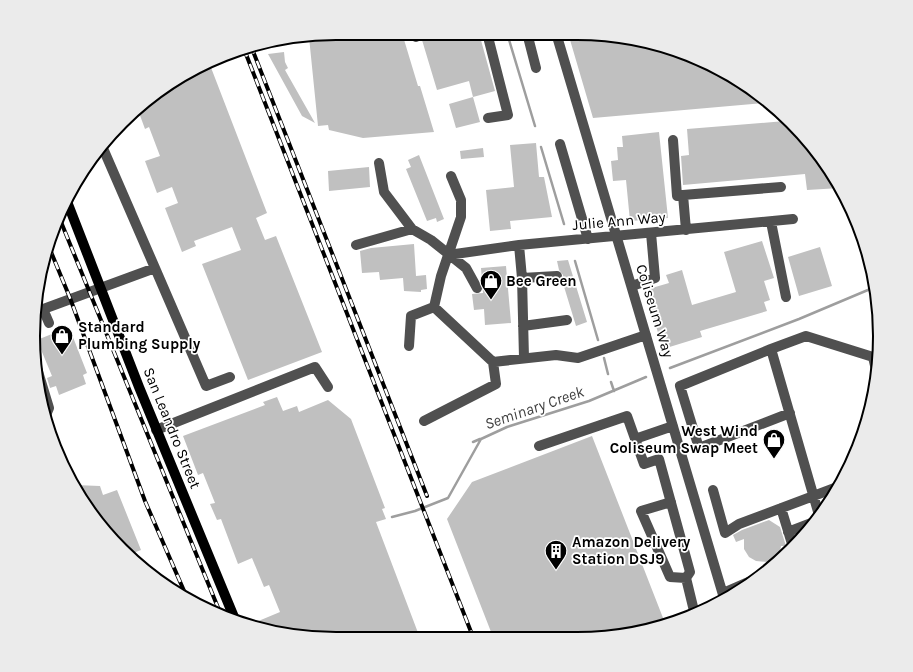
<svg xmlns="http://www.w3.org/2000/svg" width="913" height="672" viewBox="0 0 913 672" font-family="Karla,sans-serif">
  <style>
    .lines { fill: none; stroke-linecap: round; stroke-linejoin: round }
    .stream { stroke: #9e9e9e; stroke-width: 2.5 }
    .building { fill: #c0c0c0 }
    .minor { stroke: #505050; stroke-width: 10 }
    .major { stroke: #000; stroke-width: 10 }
    .rail-casing { stroke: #000; stroke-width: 4 }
    .rail { stroke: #fff; stroke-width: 2.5; stroke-dasharray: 8; stroke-linecap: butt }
    .labels { text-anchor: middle; stroke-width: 3.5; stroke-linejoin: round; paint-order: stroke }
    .street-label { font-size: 15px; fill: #000; stroke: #fff }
    .poi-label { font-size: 15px; font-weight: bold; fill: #000; stroke: #fff; text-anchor: start }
    .water-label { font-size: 16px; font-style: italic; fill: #3f3f3f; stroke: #fff }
    .rim { fill: none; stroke: #000; stroke-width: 2 }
  </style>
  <rect width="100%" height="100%" fill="#fff"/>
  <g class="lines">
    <path class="stream" d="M507 33 535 126
      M541 147 564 224
      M575 261 598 340
      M604 358 608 374
      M670 368 799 319 875 287
      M611 382 614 391
      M473 442 480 439
      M392 517 415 511 448 498 481 439 507 427 589 401 646 377"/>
  </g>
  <path class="building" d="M336 33H402L418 86H420L434 132 363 138 329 130 328 125 318 126 309 37Z
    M429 33H479L495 91 473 97 469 81 437 90 422 40V35Z
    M568 33 655 43 745 84 765 103 593 118Z
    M284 52 285 62 288 68 285 70 315 123 302 116 268 54Z
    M210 65 267 213 256 218 265 240 276 236 322 352 248 380 202 264 241 250 232 227 194 241 196 246 182 252 165 208 178 203 172 187 157 193 145 161 160 156 149 127 145 129 138 110 168 84Z
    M473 97 480 122 456 128 449 104Z
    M785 121 817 151 840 188 807 190 805 174 683 185 681 156 689 155 687 129Z
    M659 132 668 218 630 221 626 180 613 181 611 161 618 160 617 147H623L622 136Z
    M536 143 539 177H544L552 217 510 221 511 229 490 231 486 190 514 187 510 145Z
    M483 148 484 157 461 159 460 151Z
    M419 155 444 219 437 222 436 218 427 221 406 169 411 167 408 160Z
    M369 167 370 187 329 191 328 171Z
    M762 241 774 278 764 281 770 300 764 302 767 311 700 331 702 337 663 349 645 290 669 283 666 275 682 270 692 305 736 292 724 252Z
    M414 244 416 276 426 275 427 289 421 290V292L404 291 403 278 380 280 379 272 362 273 360 251 371 248Z
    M820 247 832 286 799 296 788 257Z
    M568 260 587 322 576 326 562 280 563 275 559 270 557 261Z
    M506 266 511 323 485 325 484 309 474 310 472 294 483 293 481 268Z
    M69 327 87 373 83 375 86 384 59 395 56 386 50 388 47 378 52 376 37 340Z
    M277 397 283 411 297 406 299 412 328 400 351 419 385 508 382 509 386 519 376 522 420 638H316L258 627 256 622 280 612 269 585 264 587 252 558 238 564 221 519 217 520 210 504 215 503 203 473 198 475 183 436 265 405 263 402Z
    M592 436 665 623 617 636 493 637 447 519 472 482Z
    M75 485 100 486 103 495 117 490 141 550 128 555 96 521Z
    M769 520 780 527 786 546H781L780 552 768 562 756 561 749 557 744 549V539L736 542 733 535 742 530Z"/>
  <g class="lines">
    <path class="minor" d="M415 33 416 37
      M487 33 508 115 488 118
      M527 33 536 68
      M556 33 724 598
      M673 140 677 196 683 195 686 230
      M560 144 588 239
      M379 163 384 192 412 229
      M683 195 781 187
      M771 222 786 297
      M356 245 412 229 431 240 466 268 477 288
      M519 245 522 278 557 276
      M448 255 519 245 793 219
      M155 268 206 386 230 377
      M522 278 524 358
      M632 286 655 278 651 233
      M434 307 493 362
      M43 309 49 323
      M38 311 155 268 102 146
      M523 326 567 320
      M409 346 411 316 434 307 441 276 461 217V200L451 176
      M771 349 680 386 699 448 790 413
      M36 365 49 408 46 415
      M424 421 496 384 493 362 556 355 578 358 646 335
      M156 430 315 367 328 387
      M635 439 673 426
      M539 446 627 416 644 464 659 459 690 572 686 578 695 615
      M713 490 725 533 739 524 840 486
      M671 502 641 511 670 577 686 578
      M781 508 793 547
      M819 515 771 349 806 336 873 357 877 374
      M788 532 814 522
      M723 593 762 576"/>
    <path class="major" d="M66 199 139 387 236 622"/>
    <g class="rail-casing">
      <path id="rail" d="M251 46 427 496
        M244 49 473 637
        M59 217 221 615
        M49 247 70 298 145 501 188 600"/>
    </g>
    <use href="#rail" class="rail"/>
  </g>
  <defs>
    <g id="shop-pin" transform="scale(1.15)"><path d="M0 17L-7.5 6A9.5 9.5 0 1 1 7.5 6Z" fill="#000" stroke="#fff"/><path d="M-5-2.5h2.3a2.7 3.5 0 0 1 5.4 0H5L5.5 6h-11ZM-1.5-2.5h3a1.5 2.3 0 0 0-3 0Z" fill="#fff"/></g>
    <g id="building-pin" transform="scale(1.15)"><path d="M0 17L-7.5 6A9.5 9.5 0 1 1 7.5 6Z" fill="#000" stroke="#fff"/><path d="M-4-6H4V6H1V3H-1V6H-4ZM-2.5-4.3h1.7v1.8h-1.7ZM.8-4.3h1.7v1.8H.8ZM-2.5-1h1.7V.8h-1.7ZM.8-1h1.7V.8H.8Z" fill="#fff"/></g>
  </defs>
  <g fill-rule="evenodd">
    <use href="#shop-pin" x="491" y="281"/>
    <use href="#shop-pin" x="62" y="336"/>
    <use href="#shop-pin" x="774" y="440"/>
    <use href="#building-pin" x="556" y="551"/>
  </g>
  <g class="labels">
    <g class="street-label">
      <text transform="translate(619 221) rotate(-5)" y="5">Julie Ann Way</text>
      <text transform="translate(655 311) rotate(73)" y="5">Coliseum Way</text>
      <text transform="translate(172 428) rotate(68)" y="5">San Leandro Street</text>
    </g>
    <g class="poi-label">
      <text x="506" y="286">Bee Green</text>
      <text x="78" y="332">Standard<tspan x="78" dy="17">Plumbing Supply</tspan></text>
      <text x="758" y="436" text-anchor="end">West Wind<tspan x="758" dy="17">Coliseum Swap Meet</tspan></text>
      <text x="572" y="547">Amazon Delivery<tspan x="572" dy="17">Station DSJ9</tspan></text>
    </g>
    <g class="water-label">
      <text transform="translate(534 407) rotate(-19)" y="6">Seminary Creek</text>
    </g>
  </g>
  <path d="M0 0H913V672H0ZM336 40H577A296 296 0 0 1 873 336V336A296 296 0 0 1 577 632H336A296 296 0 0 1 40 336V336A296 296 0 0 1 336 40Z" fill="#ebebeb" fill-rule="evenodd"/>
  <path class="rim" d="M336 40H577A296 296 0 0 1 873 336V336A296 296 0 0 1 577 632H336A296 296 0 0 1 40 336V336A296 296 0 0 1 336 40Z"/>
</svg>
